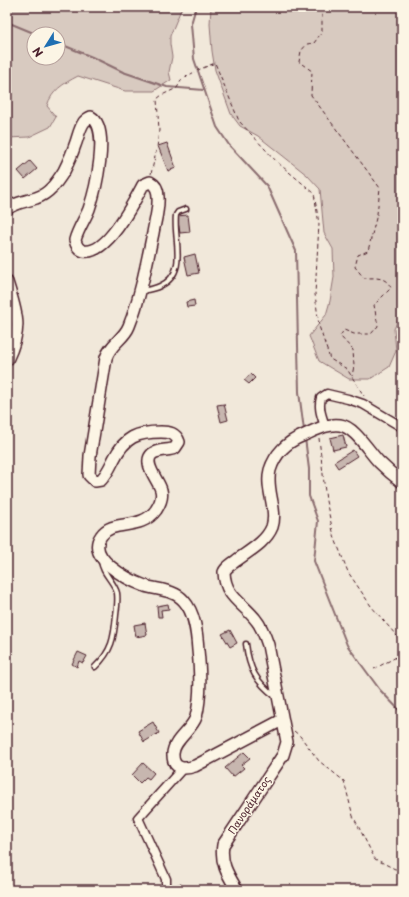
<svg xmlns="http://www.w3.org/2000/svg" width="409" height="897" viewBox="0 0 409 897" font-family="'Playpen Sans',sans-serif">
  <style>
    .green { fill: #d8cac0; stroke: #917476; fill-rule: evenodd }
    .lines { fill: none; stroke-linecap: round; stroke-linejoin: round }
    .stream { stroke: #8b6d6f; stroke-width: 2 }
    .building { fill: #c7b6af; stroke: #4a1f2b }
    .lane-casing { stroke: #4a1f2b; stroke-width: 7 }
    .street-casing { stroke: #4a1f2b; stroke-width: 11 }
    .secondary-casing { stroke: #4a1f2b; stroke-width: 14 }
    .path { stroke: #4a1f2b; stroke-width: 1; stroke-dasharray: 4 3; stroke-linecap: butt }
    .lane { stroke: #fcf5e5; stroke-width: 4 }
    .street { stroke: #fcf5e5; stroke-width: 8 }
    .secondary { stroke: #fcf5e5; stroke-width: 11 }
    .labels { text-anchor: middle; stroke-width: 3; stroke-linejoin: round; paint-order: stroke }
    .street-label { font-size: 10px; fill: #4a1f2b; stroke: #fcf5e5 }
  </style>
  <rect width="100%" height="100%" fill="#f1e8da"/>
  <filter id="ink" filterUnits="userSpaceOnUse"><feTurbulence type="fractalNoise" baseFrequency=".025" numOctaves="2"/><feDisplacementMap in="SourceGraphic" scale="8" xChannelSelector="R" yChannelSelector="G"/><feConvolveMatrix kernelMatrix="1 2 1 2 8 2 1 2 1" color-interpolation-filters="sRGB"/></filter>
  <g filter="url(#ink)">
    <path class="green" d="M7 7H182L170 36V44L172 57 169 72 171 80 154 91H125L78 76C63 84 52 90 47 106L56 117 50 127 29 137 7 138ZM34 34H58V58H34Z
      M211 7H402V322L398 320 394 329 396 351 389 367 370 379H349L319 361 309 336 326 315 330 301 334 277 333 249 324 233 320 189 307 175 258 136 240 126 231 114 215 70 212 51 210 24Z"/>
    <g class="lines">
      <path class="stream" d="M196 7 191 24 194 59 217 127 229 145 267 186 296 251 299 392 304 430
        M7 22 36 34
        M58 43 92 57 123 72 167 87 204 90
        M305 438 309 469V496L318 521 314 561 347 645 380 690 402 713"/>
    </g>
    <path class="building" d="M167 143 176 168 168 171 158 146Z
      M30 161 37 169 25 179 18 171Z
      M188 215 190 232 180 233 177 216Z
      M195 254 199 273 188 275 184 257Z
      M194 300 195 306 187 307 186 302Z
      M251 374 255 378 249 384 244 380Z
      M224 404 228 420 221 422 217 405Z
      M343 435 346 447 333 450 330 438Z
      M353 450 357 456 338 468 334 462Z
      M168 604 169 609 161 610 162 617H158L157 606Z
      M145 623 147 635 136 637 134 625Z
      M230 630 237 643 230 647 222 634Z
      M78 652 87 656 83 663 79 661 77 667 72 664Z
      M153 722 159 733 144 742 138 731Z
      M244 752 250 758 241 765 244 768 233 777 225 768Z
      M143 763 154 773 149 779 146 777 140 783 132 775Z
      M181 884 182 890H172V885Z"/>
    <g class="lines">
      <g class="lane-casing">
        <path id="lane" d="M141 291C147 290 154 289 160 286 189 273 173 239 176 215L178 212 186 209
          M246 644C249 669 256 682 276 697
          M95 667C112 651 114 638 116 615 117 608 118 600 117 593 114 581 102 574 101 560"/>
      </g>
      <g class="street-casing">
        <path id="street" d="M325 426C322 417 318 408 321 398L327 394 348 399 363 404 402 427
          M166 890V879L138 818 182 769"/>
      </g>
      <g class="secondary-casing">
        <path id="secondary" d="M7 209C16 202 25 202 36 198 49 194 57 182 64 171 68 163 72 154 75 145 78 138 79 129 84 122 86 120 88 118 91 117 111 128 95 192 89 209 85 219 78 229 75 240 76 245 79 250 84 251 107 255 134 202 143 185L150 182C156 185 158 190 158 197 159 209 155 221 153 233 147 262 140 299 129 326 124 339 110 344 106 358L90 456 89 475 95 481 101 480C107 474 110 467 114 459 125 437 137 432 161 432 169 432 176 433 179 442L175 448C169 451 158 449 152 454 142 463 159 481 161 490 163 497 160 504 156 510 140 532 113 518 101 536 85 558 129 580 145 586 158 590 175 590 184 601 195 613 197 634 198 650 200 669 201 698 196 717 192 730 172 741 173 755 173 769 184 770 195 766L282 720
          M7 282C17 315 23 327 7 360
          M237 890C228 875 220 863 223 845L283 755 287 742 268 645C265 636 262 627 256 620 242 602 225 597 224 572 226 567 232 564 237 560 249 551 266 542 272 527 278 509 265 489 270 470 275 454 287 442 302 436 314 431 327 423 340 425 355 427 369 452 379 462 386 469 394 476 402 482"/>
      </g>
      <path class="path" d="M324 7 322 16V32L314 43 307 44 301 51 299 62 312 71 311 95 380 188 377 214 368 251 358 255 355 267 364 278C375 278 386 276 391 288L374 305 378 326 371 334H354L344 330 340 336 353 350 354 366 352 376
        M151 174 157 148 159 130 157 99 162 95 177 88 182 79 198 70 215 63 239 121 277 162 314 193 319 224 315 294 319 326 330 359 347 369 364 396
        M319 438 326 501 334 536 348 572 371 606 402 642
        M374 669 402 654
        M294 731 300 736 319 761 344 781 353 816 375 859 395 869 402 868"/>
      <use href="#lane" class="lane"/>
      <use href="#street" class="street"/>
      <use href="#secondary" class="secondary"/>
    </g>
  </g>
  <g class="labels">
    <g class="street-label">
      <text transform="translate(249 805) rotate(-56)" y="4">Πανοράματος</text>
    </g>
  </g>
  <rect width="409" height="897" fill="none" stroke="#fcf5e5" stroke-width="24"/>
  <rect x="12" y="12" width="385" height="873" fill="none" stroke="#4a1f2b" stroke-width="1.5" filter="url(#ink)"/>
  <g transform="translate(46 46) rotate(233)"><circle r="19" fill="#fcf5e5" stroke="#b59f9b"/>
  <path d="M0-3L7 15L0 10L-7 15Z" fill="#1f6fb2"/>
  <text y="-6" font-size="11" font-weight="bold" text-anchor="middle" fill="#4a1f2b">N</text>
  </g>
</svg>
